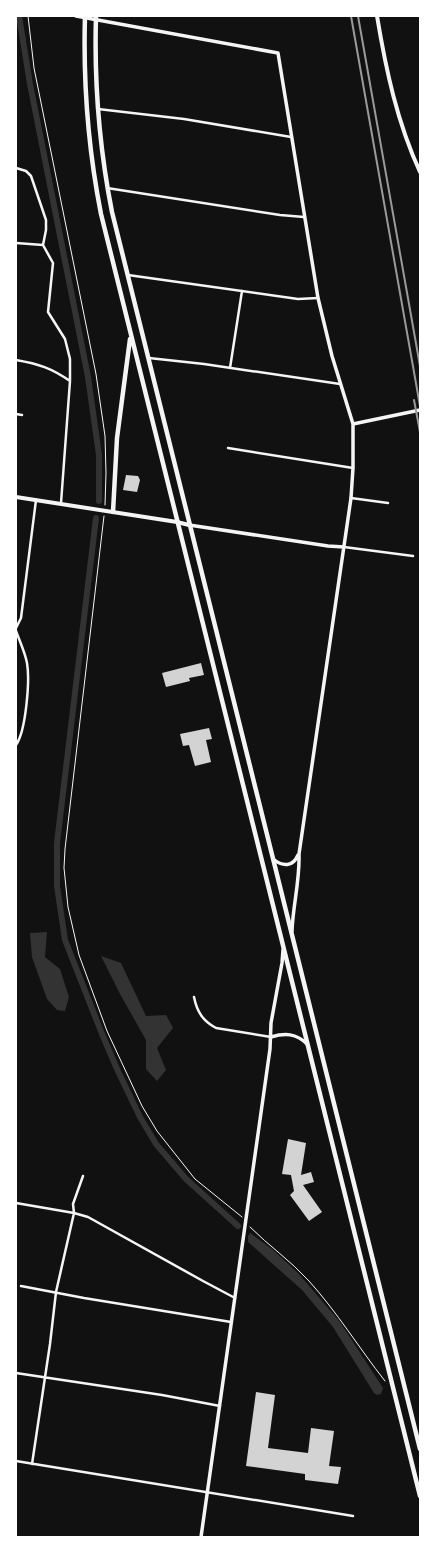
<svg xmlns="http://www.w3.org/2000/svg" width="436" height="1553" viewBox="0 0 436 1553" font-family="Rubik,sans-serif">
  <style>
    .water { fill: #333 }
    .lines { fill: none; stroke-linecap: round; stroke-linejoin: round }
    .canal { stroke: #333; stroke-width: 6 }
    .building { fill: #d3d3d3 }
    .path { stroke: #f5f5f5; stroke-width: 1 }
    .minor { stroke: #f5f5f5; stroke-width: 2.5 }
    .tertiary { stroke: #f5f5f5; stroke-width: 3.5 }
    .secondary { stroke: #f5f5f5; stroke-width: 4 }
    .trunk { stroke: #f5f5f5; stroke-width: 4.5 }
    .rail { stroke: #9a9a9a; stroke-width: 2 }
  </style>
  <rect width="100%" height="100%" fill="#111"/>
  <path class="water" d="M47 932 45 957 60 969 69 997 65 1011 57 1010 47 999 32 957 30 933Z
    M101 956 121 963 146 1016 166 1015 173 1028 157 1048 166 1070 157 1081 146 1069V1040L120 994Z
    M250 1233 272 1249 298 1273 340 1322 383 1388 381 1394 377 1395 374 1393 333 1327 302 1290 248 1242V1236Z"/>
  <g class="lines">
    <path class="canal" d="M19 16 30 84 88 377 99 455V501
      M96 518 57 843V886L65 940 102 1034 117 1069 140 1117 156 1144 186 1179 238 1226"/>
  </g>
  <path class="building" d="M126 475 138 476 140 480 137 492 123 490Z
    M201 663 204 675 189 678 190 681 166 687 162 673Z
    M209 728 212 739 206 740 211 762 195 766 189 745 183 746 180 734Z
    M288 1139 306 1143 301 1175 311 1172 314 1182 303 1185 322 1212 309 1221 290 1195 294 1191 291 1175 282 1174Z
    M256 1392 275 1395 268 1448 308 1453 311 1428 334 1431 329 1466 341 1467 338 1484 305 1480V1474L246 1466Z"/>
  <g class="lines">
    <path class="path" d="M28 16 34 68 96 374 105 436 106 473 105 505
      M104 516 65 849 64 868 68 907 79 955 107 1031 142 1106 157 1131 195 1179 242 1217
      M250 1227C269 1246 291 1261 309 1281 337 1312 359 1348 385 1381"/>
    <path class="minor" d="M98 109 184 119 291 137
      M16 168 26 171 31 176 46 220V230L43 245 16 243
      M107 188 280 215 304 217
      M43 245 53 263 48 312 65 339 70 359V381L61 503
      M128 275 298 299 318 298
      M149 358 204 364 340 384
      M16 360C39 364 51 368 70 381
      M230 368 242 291
      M16 414 22 415
      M228 448 353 468
      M351 498 388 503
      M344 547 413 556
      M16 628 21 618 36 500
      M16 631C20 642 25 652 27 663 30 680 26 731 16 745
      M194 997C197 1012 203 1021 216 1028L271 1037
      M16 1203 74 1213 88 1217 203 1281 235 1298
      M21 1286 84 1298 231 1322
      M16 1373 162 1395 220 1406
      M16 1461 353 1516
      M32 1464 50 1344 56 1292 74 1213 73 1204 83 1176"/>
    <path class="tertiary" d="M76 16 278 53 318 298 332 356 353 424V468L351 498 299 854C300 880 293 905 292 931
      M353 424 420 410
      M189 525 328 546 344 547
      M273 859C283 867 293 867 298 855
      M271 1037C285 1033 296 1033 307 1044
      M201 1537 270 1049 271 1023 282 963 283 950"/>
    <path class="secondary" d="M377 16C386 70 397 122 420 172
      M16 497 177 522 189 525"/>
    <path class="trunk" d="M85 16C83 83 88 148 101 214L420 1496
      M96 16C94 82 99 146 112 212L420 1449
      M113 512 117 438 130 339"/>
    <path class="rail" d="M351 16 420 406
      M358 16 420 366
      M414 400 420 432"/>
  </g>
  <rect width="436" height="1553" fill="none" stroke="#ffffff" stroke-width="34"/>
</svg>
